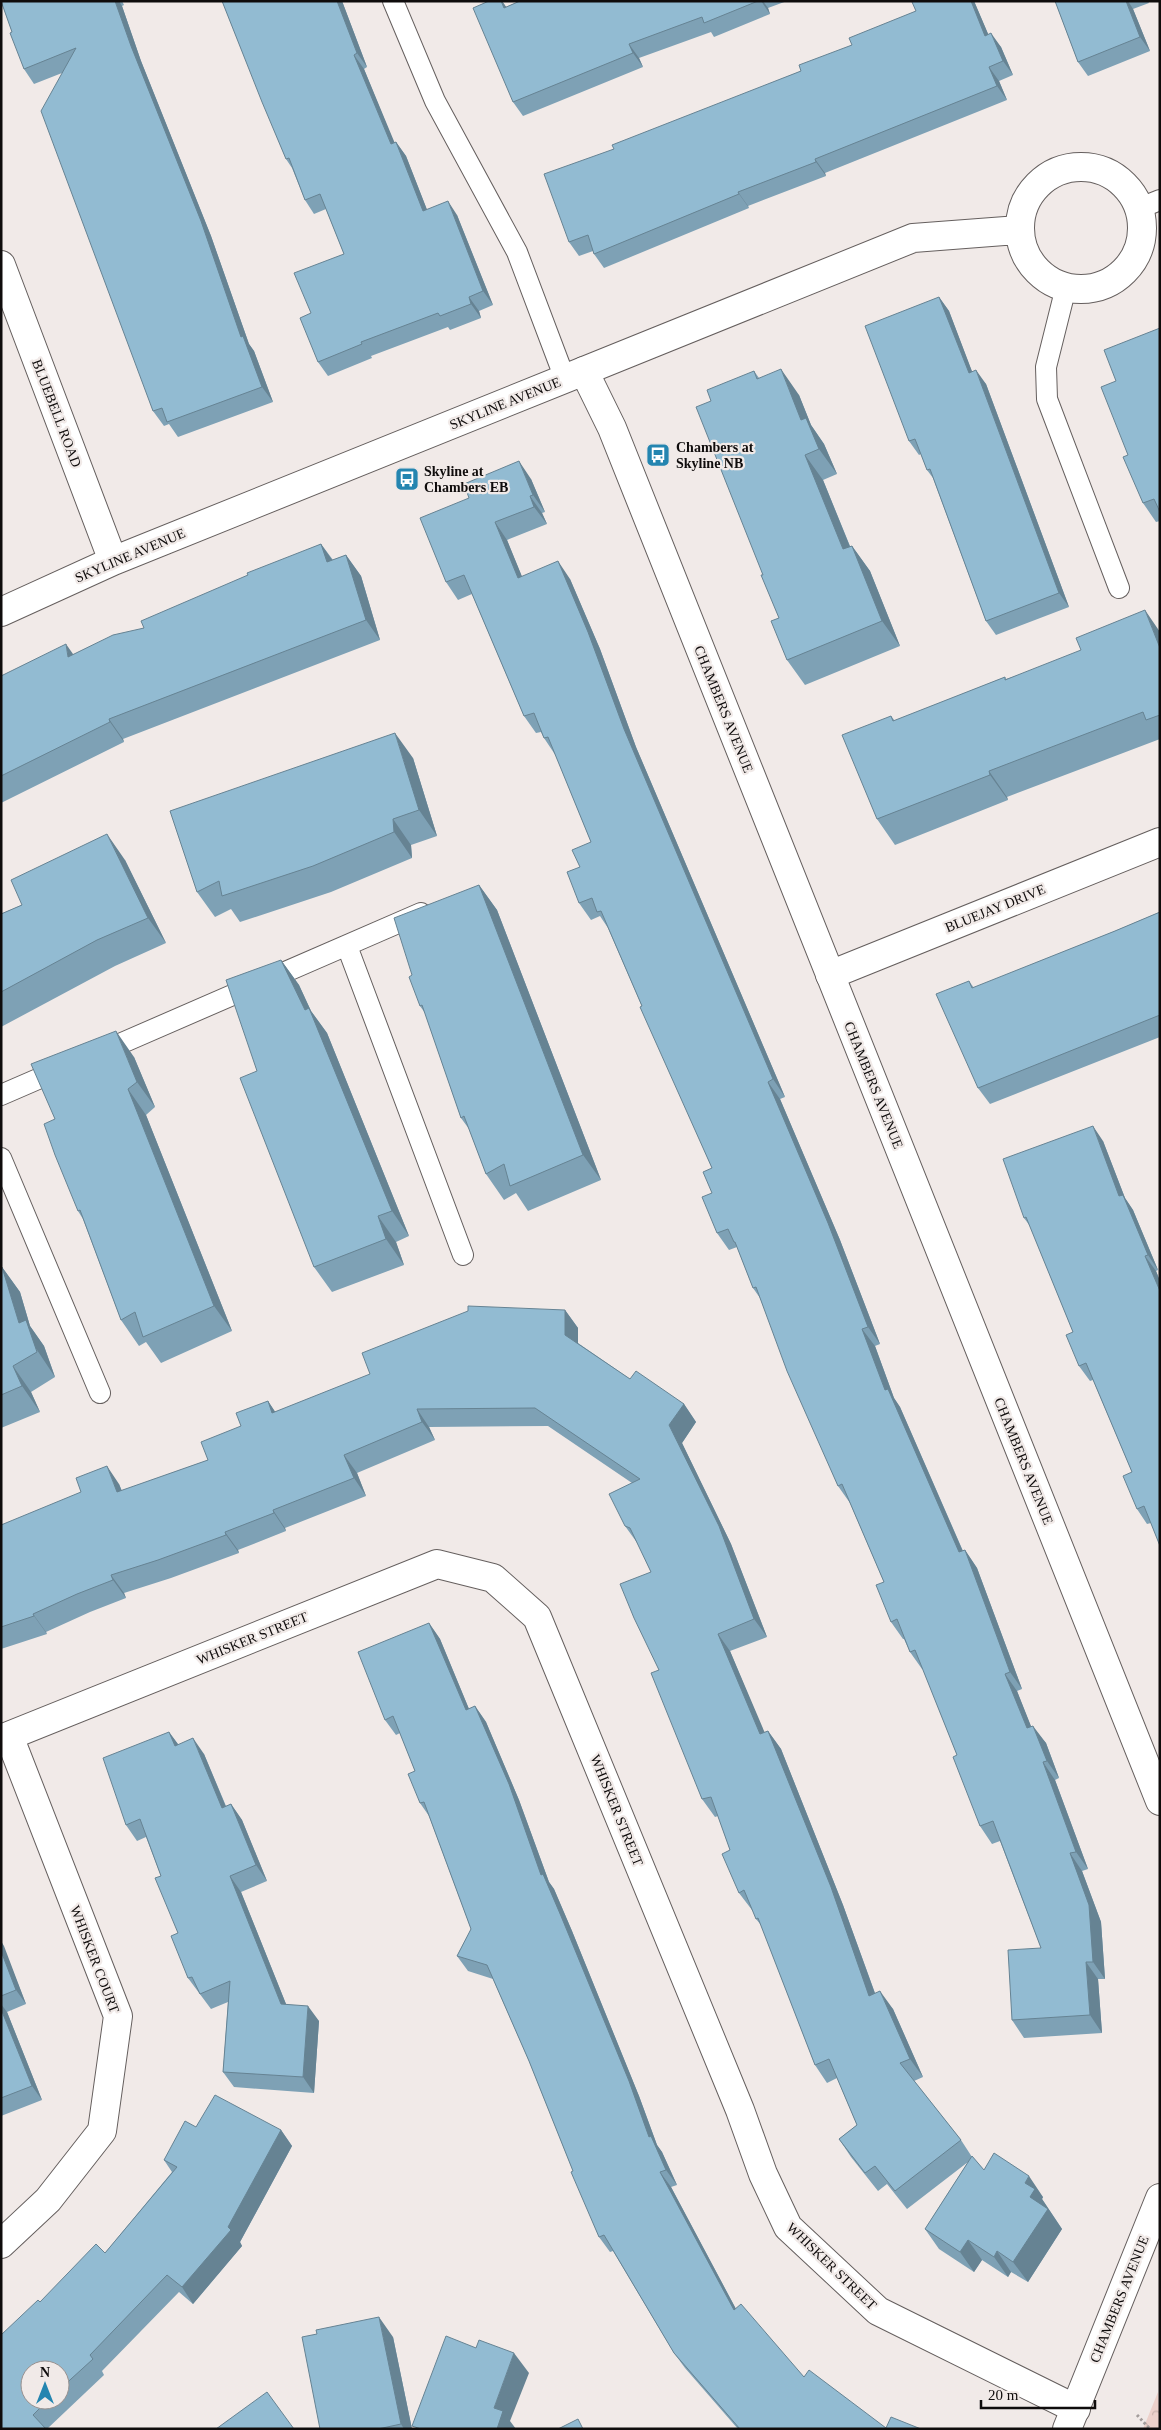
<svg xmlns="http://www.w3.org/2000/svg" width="1161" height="2430" viewBox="0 0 1161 2430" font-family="'Times New Roman',serif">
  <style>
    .forest { fill: url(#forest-crowns) }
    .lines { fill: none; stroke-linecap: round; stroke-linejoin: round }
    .service-casing { stroke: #655f5e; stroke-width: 22 }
    .minor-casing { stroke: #655f5e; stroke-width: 30 }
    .tertiary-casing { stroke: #655f5e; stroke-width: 30 }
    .path { stroke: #a39d9c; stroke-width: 3; stroke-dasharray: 2.5 2.5; stroke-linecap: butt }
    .service { stroke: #fff; stroke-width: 20 }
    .minor { stroke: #fff; stroke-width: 28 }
    .tertiary { stroke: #fff; stroke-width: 28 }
    .wall { fill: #7ea1b5; fill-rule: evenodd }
    .shaded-wall { fill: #668393 }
    .building { fill: #92bbd2; stroke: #668393 }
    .labels { text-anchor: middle; stroke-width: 4.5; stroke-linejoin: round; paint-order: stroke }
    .street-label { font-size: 14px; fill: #0f0c0c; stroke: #f1eae8 }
    .poi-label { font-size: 14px; font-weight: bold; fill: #0f0c0c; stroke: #f1eae8; text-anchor: start }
  </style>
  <defs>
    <pattern id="forest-crowns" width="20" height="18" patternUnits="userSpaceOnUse" patternTransform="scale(1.25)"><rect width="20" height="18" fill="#edd1cb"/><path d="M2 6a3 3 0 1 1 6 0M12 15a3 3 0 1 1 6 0" fill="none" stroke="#cab2ad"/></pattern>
  </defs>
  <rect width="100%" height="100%" fill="#f1eae8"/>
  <path class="forest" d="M1158 2392 1160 2429H1143Z"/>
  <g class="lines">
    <g class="service-casing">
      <path id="service" d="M393 1 435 101 517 252 565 379
        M1140 208 1160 200
        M1066 287 1046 367 1047 399 1119 588
        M347 946 463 1255
        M99 1053 421 913
        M1 1095 61 1069
        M1 1158 100 1393"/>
    </g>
    <g class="minor-casing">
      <path id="minor" d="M1020 228a61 61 0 1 1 122 0a61 61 0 1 1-122 0Z
        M584 371 913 238 1019 230
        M830 975 1160 842
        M1 1739 437 1564 493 1578 537 1617 740 2110 763 2174 788 2227 878 2311 1076 2409
        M1 2244 48 2200 102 2131 118 2016 9 1736"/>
    </g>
    <g class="tertiary-casing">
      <path id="tertiary" d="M1 265 113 561
        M1 612 113 561 584 371 612 428 1160 1801
        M1067 2429 1160 2198"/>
    </g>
    <path class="path" d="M1137 2415 1150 2429"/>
    <use href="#service" class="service"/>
    <use href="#minor" class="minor"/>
    <use href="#tertiary" class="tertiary"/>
  </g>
  <path class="wall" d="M1 1H122L124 5 122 6 141 61 211 236 249 344 254 351 273 402 178 437 169 424 164 426 153 411 62 73 34 84 24 69 12 32Z
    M222 1H342L367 67 364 69 394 143 396 142 406 156 427 210 457 215 493 305 479 311 481 318 450 330 448 327 371 356 372 358 328 376 318 362 311 313 344 254 326 209 314 214 305 200 292 168 286 159Z
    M502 1 506 7 520 1H787L768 8 770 14 714 37 711 32 639 58 643 67 523 116 513 102Z
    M974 1 988 34 1001 47 1013 75 999 81 1007 100 825 173 826 176 748 206 749 208 604 268 594 254 593 251 579 256 569 242 614 149 801 71Z
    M1055 1H1148L1149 3 1133 9 1150 51 1088 76 1078 62Z
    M939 297 949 311 972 372 986 384 1069 607 996 635 986 621 933 478 927 470 921 454 919 455 909 441Z
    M1160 328V521L1156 522 1143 503 1128 455 1116 381Z
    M754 371 759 378 799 395 811 425 824 444 837 474 823 480 850 546H852L870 571 900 646 805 685 787 660 779 618 763 575 711 401Z
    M531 479 545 512 542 513 547 524 507 540 522 577 570 579 600 649 636 747 785 1097 780 1099 840 1240 880 1344 875 1346 894 1398 900 1407 963 1551 965 1550 977 1568 1022 1689 1017 1691 1031 1727 1046 1743 1059 1778 1055 1780 1088 1869 1082 1871 1101 1922 1105 1979H1098L1102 2033 1024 2038 1012 2020 1041 1948 1000 1841 992 1844 980 1826 957 1755 923 1669H922L910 1652 904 1639H903L891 1622 884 1582 850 1503 838 1486 760 1298 753 1288 737 1247 729 1250 717 1233 712 1193V1168L608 928 600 916 591 920 579 903 580 867 591 842 556 756 544 738 541 732 536 733 524 716 472 594 458 600 446 582Z
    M321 544 333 560 346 555 361 576 380 640 123 739 124 742 1 803V676L73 655 144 628Z
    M1160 632V739L1007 797 1008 800 895 845 877 819 891 716 895 721 1005 677 1006 679Z
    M413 758 437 836 411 845 412 858 331 892 240 922 231 909 215 917 197 892Z
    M125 860 166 943 115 966 1 1027V914Z
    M479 885 497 910 601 1180 528 1211 516 1193 504 1200 486 1174 469 1129 461 1118 425 1013 420 1006 412 975Z
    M1160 912V1037L990 1104 978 1088 969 981 974 988 1115 931Z
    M281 960 299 985 311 1011 327 1033 409 1236 396 1242 404 1265 332 1292 314 1267 257 1071Z
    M134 1057 155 1107 146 1115 232 1331 161 1363 146 1342 139 1346 121 1320 83 1219 78 1211 55 1119Z
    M1103 1141 1125 1198 1133 1210 1158 1270 1156 1271 1160 1281V1546L1151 1523 1147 1524 1137 1509 1132 1472 1093 1380 1090 1381 1079 1366 1073 1332 1030 1226 1024 1218Z
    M1 1267H2L20 1292 30 1326 44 1346 55 1377 31 1392 40 1412 1 1428Z
    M565 1310 578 1328V1343L630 1379 684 1404 696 1422 682 1443 731 1544 767 1637 730 1651 764 1733 768 1731 781 1749 843 1905 875 1993 893 2009 923 2077 914 2081 961 2140 972 2157 984 2170 1043 2197 1042 2199 1062 2229 1028 2282 1011 2272 1008 2277 982 2260 974 2272 939 2249 925 2229 968 2162 907 2209 887 2184 878 2191 851 2157 839 2139 857 2125 837 2078 827 2083 815 2065 761 1925 756 1919 753 1910H752L739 1893 730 1850 718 1816 715 1817 702 1799 659 1670 651 1572 638 1544 625 1526 632 1483 548 1426 429 1427 435 1440 357 1473 366 1496 285 1528 286 1531 238 1550 239 1553 171 1578 124 1593 126 1598 90 1612 46 1632 47 1634 1 1649V1525L119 1484 122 1491 208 1460 268 1401 275 1412Z
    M429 1623 440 1639 469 1709 475 1706 486 1722 519 1800 549 1882 554 1889 572 1931 639 2096 657 2145 662 2152 677 2185 671 2187 736 2309 804 2377 886 2428 921 2429H738L685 2368 674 2353 613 2251 610 2252 599 2237 573 2171 529 2061 493 1979 468 1971 457 1956 471 1929 429 1816 420 1803 415 1771 400 1733 396 1735 385 1720Z
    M169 1732 178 1744 204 1754 226 1806 231 1804 242 1820 267 1881 241 1892 286 2004 319 2021 314 2093 234 2087 223 2072 228 2002 211 2009 188 1978 178 1933 161 1876 146 1837 137 1841 126 1825Z
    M1 1941 26 2004 7 2012 42 2100 1 2116Z
    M196 2127 281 2130 292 2146 240 2242 242 2246 193 2304 179 2292 102 2371 104 2375 47 2429H1L40 2302 105 2253 172 2172 164 2160ZM60 2370V2400H30Z
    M393 2337 412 2429H320Z"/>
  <path class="shaded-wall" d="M115 1H119L122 6 141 61 211 236 249 344 254 351 273 402 262 387 241 337 131 46Z
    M337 1H342L367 67 357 53Z
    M501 1H502L509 11 504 8Z
    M761 1H763L768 8 770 14Z
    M971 1H974L995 50 985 36Z
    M1126 1H1128L1133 9 1150 51 1140 37Z
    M991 33 1001 47 1013 75 1003 61Z
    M629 44 639 58 643 67 633 53Z
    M354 55 364 69 401 158 391 144Z
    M989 67 999 81 1007 100 997 86Z
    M396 142 406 156 433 225 423 211Z
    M815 159 825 173 826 176 816 162Z
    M738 192 748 206 749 208 739 194Z
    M448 201 457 215 493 305 483 291Z
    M469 297 479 311 481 318 471 304Z
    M939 297 949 311 978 387 969 373Z
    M781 369 799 395 811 425 824 444 837 474 819 449 801 420Z
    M976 370 986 384 1069 607 1059 593Z
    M805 455 823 480 861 574 843 549Z
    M519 461 531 479 545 512 533 495Z
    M530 496 542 513 547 524 534 507Z
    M495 522 507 540 530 596 518 578Z
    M321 544 335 564 327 562Z
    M852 546 870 571 900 646 882 621Z
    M346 555 361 576 380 640 366 620Z
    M558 561 570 579 600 649 636 747 785 1097 773 1079 624 729Z
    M1145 610 1160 632V648Z
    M66 644 80 664 68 657Z
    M109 719 123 739 124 742 110 722Z
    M395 733 413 758 437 836 419 810Z
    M989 771 1007 797 1008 800 990 775Z
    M393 819 411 845 412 858 394 832Z
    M107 834 125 860 166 943 148 918Z
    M479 885 497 910 601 1180 583 1155Z
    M281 960 299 985 311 1011 327 1033 409 1236 392 1211 305 1010Z
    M116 1031 134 1057 155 1107 137 1082Z
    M768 1082 780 1099 840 1240 880 1344 868 1327Z
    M128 1089 146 1115 232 1331 214 1306Z
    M1093 1126 1103 1141 1125 1198 1133 1210 1158 1270 1148 1255 1119 1196Z
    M378 1216 396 1242 404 1265 386 1239Z
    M1145 1256 1156 1271 1160 1281V1291Z
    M2 1267 20 1292 30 1326 44 1346 55 1377 19 1323Z
    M565 1310 578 1328V1353L565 1335Z
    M862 1329 875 1346 894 1398 900 1407 971 1570 959 1552 885 1390Z
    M13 1366 31 1392 40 1412 22 1386Z
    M268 1401 280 1419 272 1413Z
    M684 1404 696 1422 682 1443 731 1544 767 1637 754 1619 669 1425Z
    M417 1409 429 1427 435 1440 422 1422Z
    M344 1455 357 1473 366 1496 354 1478Z
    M107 1466 119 1484 129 1510 117 1492Z
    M273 1510 285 1528 286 1531 274 1513Z
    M225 1532 238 1550 239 1553 226 1535Z
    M965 1550 977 1568 1022 1689 1010 1672Z
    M111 1575 124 1593 126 1598 113 1580Z
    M33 1614 46 1632 47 1634 34 1616Z
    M429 1623 440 1639 476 1726 466 1710Z
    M718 1634 730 1651 773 1752 760 1734Z
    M1005 1674 1017 1691 1039 1746 1027 1728Z
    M475 1706 486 1722 519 1800 549 1882 554 1889 572 1931 639 2096 657 2145 662 2152 677 2185 666 2170 649 2137 541 1875Z
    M1033 1726 1046 1743 1059 1778 1047 1761Z
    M768 1731 781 1749 843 1905 882 2013 869 1996Z
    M169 1732 180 1747 175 1746Z
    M193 1738 204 1754 233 1824 222 1808Z
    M1043 1762 1055 1780 1088 1869 1076 1852Z
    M231 1804 242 1820 267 1881 256 1865Z
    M1070 1853 1082 1871 1101 1922 1105 1979 1093 1962Z
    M230 1876 241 1892 292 2019 281 2004Z
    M1 1941 4 1946 26 2004 16 1990 1 1951Z
    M1086 1962 1098 1979 1102 2033 1090 2015Z
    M880 1991 893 2009 923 2077 910 2059Z
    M1 2004 7 2012 42 2100 32 2086 1 2009Z
    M308 2006 319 2021 314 2093 303 2077Z
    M281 2130 292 2146 240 2242 242 2246 193 2304 182 2287 228 2227Z
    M660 2172 671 2187 745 2326 734 2310Z
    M1029 2176 1043 2197 1042 2199 1062 2229 1028 2282 1013 2262 1030 2197 1025 2183Z
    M968 2240 982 2260 974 2272 960 2252Z
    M997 2251 1011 2272 1008 2277 994 2257Z
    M379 2317 393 2337 412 2429H404L401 2424Z
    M514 2353 529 2373 510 2421 516 2429H497L494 2408Z"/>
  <path class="building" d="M1 1H115L131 46 201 221 241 337 243 336 262 387 167 422 162 408 153 411 41 111 76 48 24 69 10 33 12 32Z
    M222 1H337L357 53 354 55 391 144 396 142 423 211 448 201 483 291 469 297 471 304 440 316 438 313 361 342 362 344 318 362 300 318 311 313 294 273 344 254 320 194 305 200 289 158 286 159 262 102Z
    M489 1H501L504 8 520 1H758L704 23 702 17 629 44 633 53 513 102 473 8Z
    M913 1H971L985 36 991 33 1003 61 989 67 997 86 815 159 816 162 738 192 739 194 594 254 588 235 569 242 544 174 614 149 612 145 801 71 799 65 852 45 849 38 916 11 912 2Z
    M1055 1H1126L1140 37 1078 62Z
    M939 297 969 373 976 370 1059 593 986 621 930 469 927 470 915 439 909 441 865 326Z
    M1160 328V512L1154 499 1143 503 1123 457 1128 455 1101 387 1116 381 1104 350Z
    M781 369 801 420 806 418 819 449 805 455 843 549 852 546 882 621 787 660 771 621 779 618 761 575H763L696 407 711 401 707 390 754 371 757 379Z
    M519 461 533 495 530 496 534 507 495 522 518 578 558 561 588 632 624 729 773 1079 768 1082 828 1223 868 1327 862 1329 885 1390 888 1389 959 1552 965 1550 1010 1672 1005 1674 1027 1728 1033 1726 1047 1761 1043 1762 1076 1852 1070 1853 1089 1905 1093 1962H1086L1090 2015 1012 2020 1008 1950 1041 1948 993 1821 980 1826 953 1757 957 1755 915 1650 910 1652 897 1619 891 1622 876 1585 884 1582 842 1484 838 1486 787 1371 756 1287 753 1288 735 1242H734L728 1229 717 1233 702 1197 712 1193 703 1172 712 1168 640 1007 642 1006 601 911 597 912 592 898 579 903 567 872 580 867 572 850 591 842 548 737 544 738 534 713 524 716 464 575 446 582 420 518 469 498 464 484Z
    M321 544 327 562 346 555 366 620 109 719 110 722 1 776V676L66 644 68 657 113 635 144 628 141 621 248 575 247 573Z
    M1145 610 1160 648V715L1146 720 1143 712 989 771 990 775 877 819 842 735 891 716 893 721 1005 677V680L1081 650 1076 638Z
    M395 733 419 810 393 819 394 832 313 866 222 896 219 881 197 892 170 811Z
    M107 834 148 918 97 940 1 992V914L22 905 11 880Z
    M479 885 583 1155 510 1186 504 1164 486 1174 464 1116 461 1118 422 1005 420 1006 409 977 412 975 394 918Z
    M1160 912V1015L978 1088 936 994 969 981 972 988 1115 931Z
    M281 960 305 1010 309 1008 392 1211 378 1216 386 1239 314 1267 240 1078 257 1071 226 980Z
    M116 1031 137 1082 128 1089 214 1306 143 1337 135 1312 121 1320 80 1210 78 1211 55 1155 44 1124 55 1119 31 1064Z
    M1093 1126 1119 1196 1123 1195 1148 1255 1145 1256 1160 1291V1546L1144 1506 1137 1509 1123 1476 1132 1472 1086 1363 1079 1366 1066 1335 1073 1332 1026 1217 1024 1218 1003 1159Z
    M1 1267H2L19 1323 26 1320 37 1352 13 1366 22 1386 1 1395Z
    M468 1306 565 1310V1335L630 1379 636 1371 684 1404 669 1425 719 1526 754 1619 718 1634 760 1734 768 1731 831 1887 869 1996 880 1991 910 2059 900 2063 961 2140 895 2191 875 2166 865 2173 839 2139 857 2125 829 2059 815 2065 758 1918 756 1919 744 1890 739 1893 722 1854 730 1850 711 1797 702 1799 651 1673 659 1670 634 1618 620 1584 651 1572 630 1528 625 1526 609 1494 640 1479 535 1408 417 1409 422 1422 344 1455 354 1478 273 1510 274 1513 225 1532 226 1535 158 1560 111 1575 113 1580 77 1594 33 1614 34 1616 1 1627V1525L81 1492 76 1478 107 1466 117 1492 208 1460 201 1442 241 1426 236 1413 268 1401 272 1413 370 1374 362 1353 468 1311Z
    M429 1623 466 1710 475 1706 509 1784 541 1875 543 1874 561 1916 629 2081 649 2137 651 2136 666 2170 660 2172 734 2310 741 2304 804 2377 809 2370 886 2428 891 2417 921 2429H740L674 2353 604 2235 599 2237 571 2172 573 2171 529 2061 487 1965 457 1956 471 1929 424 1802 420 1803 408 1774 415 1771 393 1716 385 1720 358 1652Z
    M169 1732 175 1746 193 1738 222 1808 231 1804 256 1865 230 1876 281 2004 308 2006 303 2077 223 2072 230 1981 200 1994 192 1977 188 1978 171 1936 178 1933 155 1878 161 1876 140 1819 126 1825 103 1758Z
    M1 1951 16 1990 1 1996Z
    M1 2009 32 2086 1 2098Z
    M215 2095 281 2130 228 2227 231 2230 182 2287 167 2275 90 2355 93 2359 60 2389V2370H30V2400H48L33 2415 46 2429H1V2335L38 2300 40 2302 96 2244 105 2253 177 2167 164 2160 185 2121 196 2127Z
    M994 2153 1029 2176 1025 2183 1035 2189 1030 2197 1048 2209 1013 2262 997 2251 994 2257 968 2240 960 2252 925 2229 972 2156 984 2170Z
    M379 2317 401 2424 378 2429H320L302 2337 317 2334 316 2330Z
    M446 2336 476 2348 479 2340 514 2353 494 2408 503 2411 497 2429H421L412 2426Z
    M267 2392 294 2429H216Z
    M578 2419 583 2429H558Z"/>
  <defs>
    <g id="bus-square" transform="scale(1.25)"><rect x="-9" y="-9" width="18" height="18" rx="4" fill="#2485b0" stroke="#f1eae8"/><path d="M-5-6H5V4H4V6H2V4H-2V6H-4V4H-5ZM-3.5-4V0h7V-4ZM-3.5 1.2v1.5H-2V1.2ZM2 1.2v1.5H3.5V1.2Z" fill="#fff"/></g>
  </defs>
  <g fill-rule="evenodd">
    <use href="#bus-square" x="658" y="455"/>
    <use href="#bus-square" x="407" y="479"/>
  </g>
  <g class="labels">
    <g class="street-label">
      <text transform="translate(505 403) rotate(-22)" y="5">SKYLINE AVENUE</text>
      <text transform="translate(57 413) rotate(69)" y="5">BLUEBELL ROAD</text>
      <text transform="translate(130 555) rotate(-23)" y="5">SKYLINE AVENUE</text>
      <text transform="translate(724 709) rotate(68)" y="5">CHAMBERS AVENUE</text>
      <text transform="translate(995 908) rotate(-22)" y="5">BLUEJAY DRIVE</text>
      <text transform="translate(874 1085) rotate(68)" y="5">CHAMBERS AVENUE</text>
      <text transform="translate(1024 1461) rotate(68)" y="5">CHAMBERS AVENUE</text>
      <text transform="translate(252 1638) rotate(-22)" y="5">WHISKER STREET</text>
      <text transform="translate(617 1810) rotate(68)" y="5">WHISKER STREET</text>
      <text transform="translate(95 1959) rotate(69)" y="5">WHISKER COURT</text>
      <text transform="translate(832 2266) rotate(44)" y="5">WHISKER STREET</text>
      <text transform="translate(1119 2299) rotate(-68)" y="5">CHAMBERS AVENUE</text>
    </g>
    <g class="poi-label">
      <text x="676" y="452">Chambers at<tspan x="676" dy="16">Skyline NB</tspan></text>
      <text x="424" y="476">Skyline at<tspan x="424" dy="16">Chambers EB</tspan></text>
    </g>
  </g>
  <rect width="1161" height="2430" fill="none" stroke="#0f0c0c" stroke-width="5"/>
  <g transform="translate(45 2385)"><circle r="24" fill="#f1eae8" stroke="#979190"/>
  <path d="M0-4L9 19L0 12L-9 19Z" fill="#2485b0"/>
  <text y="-8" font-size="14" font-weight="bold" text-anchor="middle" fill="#0f0c0c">N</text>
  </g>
  <path d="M981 2400v8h114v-8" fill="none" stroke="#0f0c0c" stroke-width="2.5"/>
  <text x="988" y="2400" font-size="15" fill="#0f0c0c" stroke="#f1eae8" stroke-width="4" paint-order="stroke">20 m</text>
</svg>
